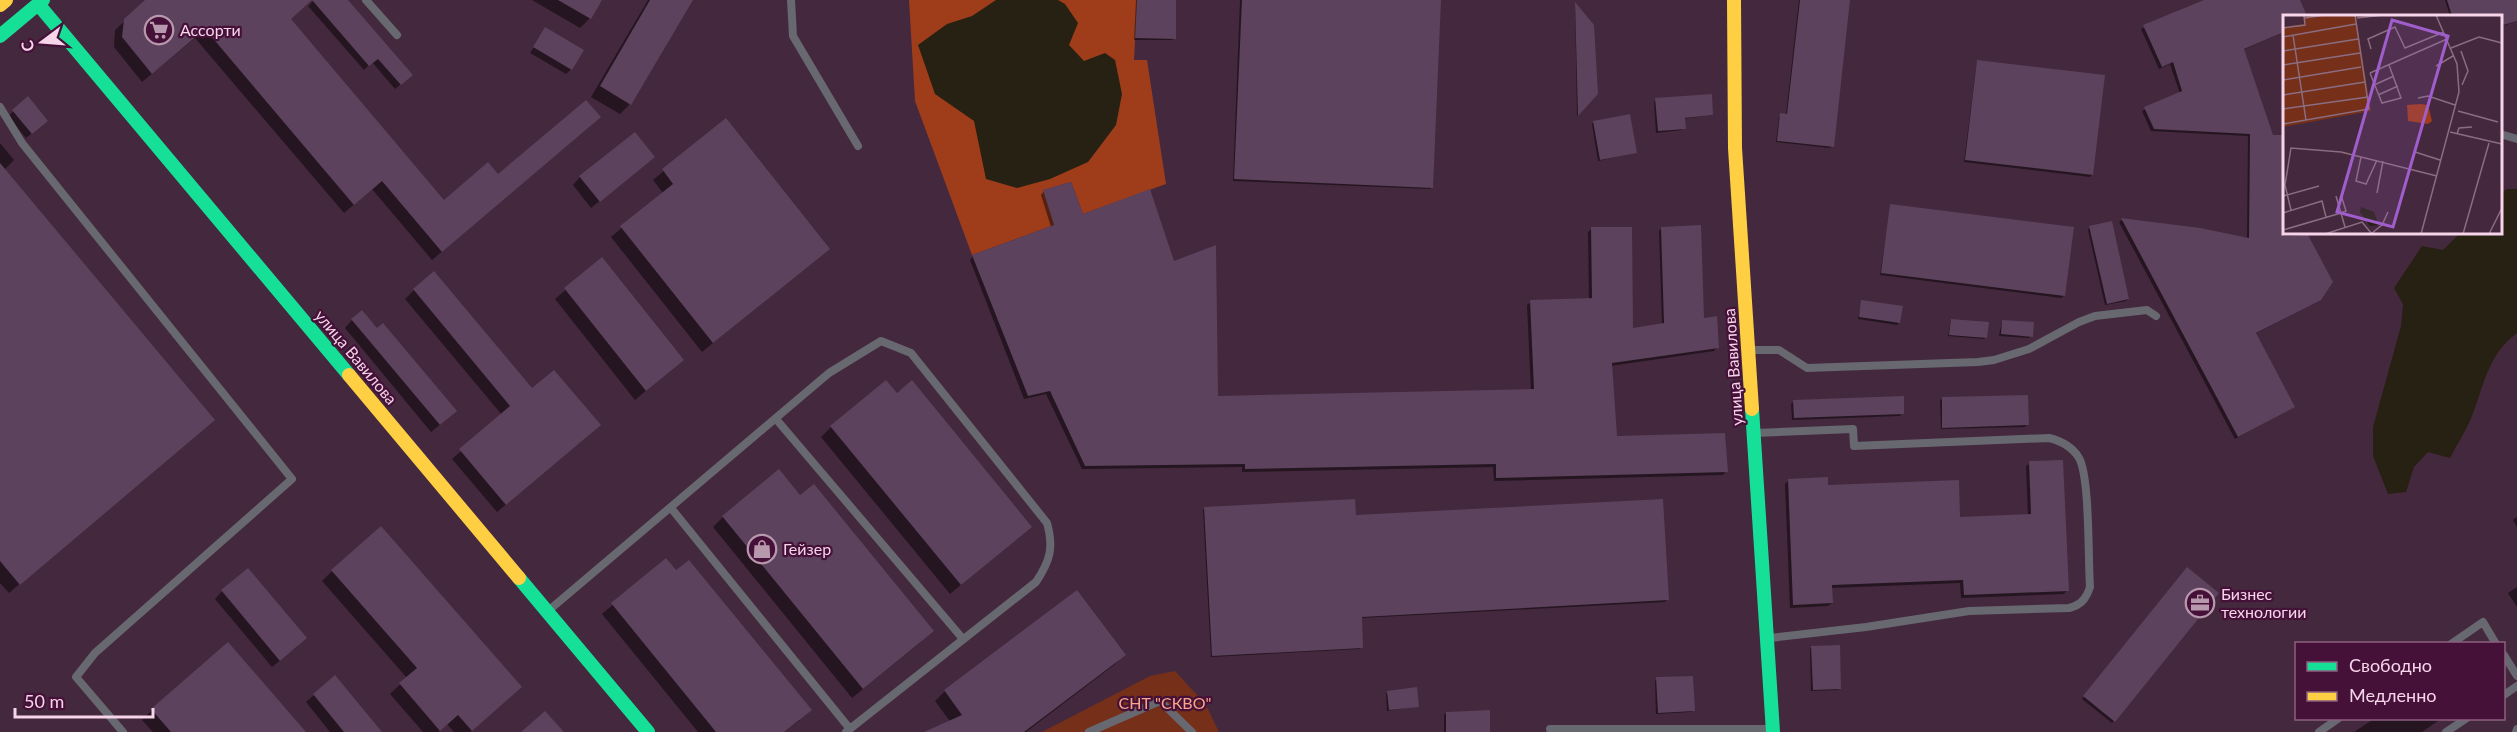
<svg xmlns="http://www.w3.org/2000/svg" width="2517" height="732" viewBox="0 0 2517 732" font-family="Lato,sans-serif">
  <style>
    .green { fill: #762f19 }
    .forest { fill: #9f3d1b }
    .water { fill: #262112 }
    .shadow { fill: #0007 }
    .building { fill: #5c425c }
    .lines { fill: none; stroke-linecap: round; stroke-linejoin: round }
    .lane { stroke: #676870; stroke-width: 8 }
    .fast { stroke: #16e098; stroke-width: 14 }
    .slow { stroke: #ffcf43; stroke-width: 14 }
    .labels { text-anchor: middle; stroke-width: 4.5; stroke-linejoin: round; paint-order: stroke }
    .poi-label { font-size: 16px; fill: #f6d4ea; stroke: #451138; text-anchor: start }
    .street-label { font-size: 16px; fill: #f6d4ea; stroke: #451138 }
    .park-label { font-size: 16px; fill: #fba68a; stroke: #451138 }
    .inset-road { fill: none; stroke: #8b6d82; stroke-width: 1.5 }
    .view { fill: #a05ecc; fill-opacity: 0.15; stroke: #a05ecc; stroke-width: 3 }
    .inset-edge { fill: none; stroke: #f6d4ea; stroke-width: 3 }
  </style>
  <rect width="100%" height="100%" fill="#44283d"/>
  <path class="green" d="M1175 671 1206 705 1219 732H1042L1150 676Z"/>
  <path class="forest" d="M909 0H1137L1134 60H1147L1166 184 1083 214 1071 182 1044 190 1054 225 972 255 915 101Z"/>
  <path class="water" d="M996 0H1058L1065 4 1078 23 1069 45 1084 61 1105 53 1115 60 1122 94 1116 125 1088 162 1050 179 1017 188 986 179 974 121 935 94 918 45 947 24 972 16Z
    M2507 189H2517V333C2486 356 2484 388 2470 421 2464 434 2456 446 2450 458L2428 452 2414 467 2406 492 2388 494 2373 456V427L2401 326 2403 304 2394 288 2422 246 2443 250 2460 233 2500 232 2501 193Z"/>
  <path class="shadow" d="M148 0H278L289 19 444 202 498 176 590 126 432 260 372 189 344 213 195 38 142 82 114 47 115 30Z
    M314 0H346L406 80 395 89 372 62 364 70 308 6Z
    M532 0H601L590 18 580 28Z
    M648 0H691L630 104 620 114 591 97Z
    M1136 0H1174V38L1172 40H1134Z
    M1240 0H1440L1432 187 1430 189 1233 181Z
    M1799 0H1848L1832 146 1830 148 1776 142 1779 117 1786 115Z
    M2208 0H2298L2305 16H2284V32L2243 50 2272 136H2284V232H2317L2306 234 2331 282 2316 302 2255 334 2290 409 2235 439 2119 222 2122 220 2200 229 2247 240 2248 136 2151 131 2142 111 2180 94 2170 64 2159 69 2141 29Z
    M2445 0H2517V21L2500 27V16H2450Z
    M1575 4 1593 26 1597 94 1577 116Z
    M546 29 571 69 566 74 530 53Z
    M1977 61 2092 175 2090 177 1964 162Z
    M28 99 41 126 26 138 8 116Z
    M1656 100 1712 115 1683 119 1684 128 1682 130 1656 133 1654 102Z
    M725 120 828 249 702 352 611 237 663 193 653 180Z
    M1594 122 1635 153 1598 161 1592 124Z
    M0 143 14 160 4 170 213 420 9 593 0 583Z
    M653 157 591 208 573 185 580 177Z
    M1044 191 1083 216 1216 397 1531 391 1527 305 1531 302 1589 300 1588 232 1591 229 1632 329 1662 325 1659 231 1662 228 1717 347 1714 351 1610 366 1616 437 1726 471 1723 475 1494 481 1493 467 1242 472V467L1082 469 1046 394 1024 399 970 260 973 256 1051 227 1041 195Z
    M1891 205 2064 296 2061 298 1880 275Z
    M2090 227 2128 299 2126 301 2105 305 2088 230Z
    M602 259 682 360 635 400 555 299Z
    M414 290 532 390 590 434 497 512 452 459 502 415 405 299Z
    M1862 301 1899 323 1897 325 1858 319Z
    M352 320 447 419 431 432 345 328Z
    M1951 320 1986 337 1984 339 1948 336Z
    M2002 321 2031 336 2029 338 1999 336Z
    M897 395 1030 527 950 594 821 437 831 427Z
    M1942 399 2027 425 2025 427 1941 429 1940 401Z
    M1793 402 1902 413 1900 416 1792 420 1791 404Z
    M2030 463 2067 590 2064 594 1961 598 1960 583 1831 588 1832 603 1828 606 1790 608 1785 484 1788 481 1827 487 1959 519 2028 516 2026 466Z
    M800 497 922 641 852 698 713 527 723 517Z
    M1205 508 1355 516 1667 600 1665 602 1360 618 1362 647 1360 649 1211 657 1203 510Z
    M2517 517V527L2513 520Z
    M666 560 800 720 784 732H698L602 614Z
    M2187 569 2217 593 2112 723 2082 699Z
    M332 571 510 697 470 732H454L447 724 438 732H423L390 694 407 678 322 581Z
    M2517 587V607L2508 593Z
    M222 591 298 646 272 667 215 599Z
    M1077 592 1124 655 1114 665 1026 732H958L935 701 945 691Z
    M1812 647 1840 688 1838 690 1811 691 1810 649Z
    M335 677 380 732H330L306 702Z
    M1657 679 1693 710 1691 712 1656 714 1655 681Z
    M1388 692 1417 706 1387 711 1386 694Z
    M152 710 304 732H153L142 720Z
    M1446 713 1489 732H1444V715Z
    M2375 718H2442L2422 732H2354Z"/>
  <path class="building" d="M145 0H348L413 75 401 85 378 59 369 66 312 0 291 19 444 200 488 162 498 174 586 100 601 117 442 252 382 181 354 205 205 29 152 74 122 37 124 19Z
    M558 0H602L591 19Z
    M650 0H693L631 105 600 86Z
    M1137 0H1176V39L1135 38Z
    M1242 0H1441L1433 188 1234 179Z
    M1800 0H1850L1834 147 1777 141 1780 113 1787 114Z
    M2204 0H2300L2307 16H2284V32L2244 49 2273 135H2284V236L2308 235 2333 282 2321 300 2256 333 2295 407 2238 437 2121 218 2200 228 2249 238 2250 134 2154 129 2144 107 2182 91 2173 62 2162 67 2143 25Z
    M2447 0H2517V21L2500 26V16H2452Z
    M1575 2 1594 25 1598 94 1578 116Z
    M545 27 584 50 572 70 533 47Z
    M1977 60 2105 75 2093 175 1965 160Z
    M1712 94 1713 115 1685 118 1686 129 1658 131 1655 98Z
    M28 96 48 121 32 134 12 110Z
    M1630 114 1637 153 1600 160 1593 121Z
    M726 118 830 249 713 343 620 226 673 184 662 169Z
    M635 132 655 157 600 202 579 176Z
    M0 163 215 420 20 585 0 561Z
    M1071 182 1083 214 1150 189 1174 261 1216 245 1218 396 1534 389 1530 300 1592 298 1591 227H1632L1633 328 1664 323 1661 227 1701 225 1704 318 1717 316 1719 348 1612 363 1617 436 1725 433 1728 472 1496 478V464L1245 469V464L1085 466 1050 391 1028 396 972 255 1054 225 1043 190Z
    M1890 204 2074 227 2065 296 1881 273Z
    M2112 221 2129 299 2107 304 2089 226Z
    M602 257 684 360 646 391 564 288Z
    M434 271 532 388 554 370 601 425 506 505 459 449 510 406 413 289Z
    M1861 300 1903 306 1900 323 1859 317Z
    M362 310 377 328 383 323 457 411 440 425 351 319Z
    M1951 319 1989 322 1987 338 1949 335Z
    M2002 320 2034 322 2033 337 2001 334Z
    M886 380 897 393 912 380 1032 527 961 585 830 426Z
    M2028 395 2029 425 1942 428V397Z
    M1904 396V414L1794 418 1793 400Z
    M2063 460 2069 591 1964 595 1963 580 1832 585 1833 603 1793 605 1788 479 1828 477V485L1959 480 1960 517 2031 514 2029 461Z
    M779 469 800 495 814 484 934 631 863 689 722 516Z
    M1355 499 1356 515 1663 499 1669 600 1362 617 1363 648 1212 656 1204 507Z
    M381 526 522 687 472 731 458 715 440 731 399 683 417 668 331 570Z
    M666 558 676 570 689 560 812 710 784 732H716L611 603Z
    M2187 567 2219 593 2115 722 2083 696Z
    M248 568 307 638 280 661 221 590Z
    M1077 590 1126 655 1024 732H924L962 715 944 690Z
    M228 642 261 680 306 732H171L151 709Z
    M1840 645 1841 689 1813 690 1811 646Z
    M335 675 382 732H344L313 694Z
    M1693 676 1695 711 1658 713 1656 677Z
    M1417 687 1419 707 1389 710 1387 691Z
    M1490 710V732H1446V712Z
    M545 711 564 732H521Z"/>
  <g class="lines">
    <path class="lane" d="M366 0 397 35
      M791 0 793 36 858 146
      M0 107 22 143 292 479 95 653 76 677 123 732
      M2500 134 2517 139
      M1750 350H1779L1807 368 1978 362 1994 360 2029 349 2079 322 2095 316 2147 310 2156 316
      M776 419 963 639
      M1755 433 1853 429 1854 446 2049 438C2061 441 2072 446 2079 458 2090 477 2088 560 2090 587 2086 599 2081 605 2069 608L1969 611 1866 627 1770 638
      M671 508 850 729
      M548 611 829 373 881 341 911 353 1047 523C1054 548 1050 561 1036 582L846 732
      M2451 644 2483 622 2496 644
      M2504 655 2517 676
      M2504 695 2517 686
      M1550 729H1770
      M1089 732 1160 701 1192 732
      M2319 732 2339 718
      M2446 732 2467 718
      M2516 732 2517 729"/>
    <path class="fast" d="M38 4 349 375
      M0 36 43 0
      M1752 409 1773 732
      M519 578 648 732"/>
    <path class="slow" d="M1734 0 1735 148 1752 409
      M0 5 6 0
      M349 375 519 578"/>
  </g>
  <defs>
    <g id="supermarket-ring" transform="scale(1.5)"><circle r="9.5" fill="#451138" stroke="#b898ad" stroke-width="1.5"/><path d="M-6-5.5h2.5l.6 2H6L4.5 2H-2.5L-4.4-4H-6ZM-1.5 3.2a1.3 1.3 0 1 0 .1 0ZM3 3.2a1.3 1.3 0 1 0 .1 0Z" fill="#b898ad"/></g>
    <g id="shop-ring" transform="scale(1.5)"><circle r="9.5" fill="#451138" stroke="#b898ad" stroke-width="1.5"/><path d="M-5-2.5h2.3a2.7 3.5 0 0 1 5.4 0H5L5.5 6h-11ZM-1.5-2.5h3a1.5 2.3 0 0 0-3 0Z" fill="#b898ad"/></g>
    <g id="office-ring" transform="scale(1.5)"><circle r="9.5" fill="#451138" stroke="#b898ad" stroke-width="1.5"/><path d="M-6-3h4V-5.5h4V-3h4V5H-6ZM-1-4.5V-3h2v-1.5ZM-6 0V1H6V0Z" fill="#b898ad"/></g>
  </defs>
  <g fill-rule="evenodd">
    <use href="#supermarket-ring" x="159" y="30"/>
    <use href="#shop-ring" x="762" y="549"/>
    <use href="#office-ring" x="2200" y="603"/>
  </g>
  <g class="labels">
    <g class="poi-label">
      <text x="180" y="36">Ассорти</text>
      <text x="783" y="555">Гейзер</text>
      <text x="2221" y="600">Бизнес<tspan x="2221" dy="18">технологии</tspan></text>
    </g>
    <g class="street-label">
      <text transform="translate(356 357) rotate(50)" y="6">улица Вавилова</text>
      <text transform="translate(1733 367) rotate(-94)" y="6">улица Вавилова</text>
    </g>
    <g class="park-label">
      <text x="1165" y="709">СНТ "СКВО"</text>
    </g>
  </g>
  <g transform="translate(2283 15)">
    <rect width="219" height="219" fill="#44283d"/>
    <path d="M20 0H88L73 2 88 96 0 112V12L21 9Z" fill="#762f19"/>
    <path d="M137 89 145 90 149 106 145 109 125 106 124 90Z" fill="#9f3d1b"/>
    <path d="M78 192 91 197 95 210 87 211 77 197Z" fill="#262112"/>
    <path class="inset-road" d="M22 3 41 0M74 3 100 0M0 13 22 10 21 0M10 20 23 105M0 22 73 9M168 33 196 22 219 28M88 34 85 24 112 12 122 33 161 17M0 36 75 24M178 36 185 56 179 70M0 50 77 38M153 51 170 41M87 58 99 88 118 83 106 50M87 58 164 24M0 65 78 52M91 70 111 61M0 80 82 67M95 80 115 71M135 83 145 81 172 90M0 94 85 82M175 96 215 107M0 109 86 94 72 0M167 117 219 129M174 119 176 113 189 112M132 137 157 145M78 142 73 166 83 169 94 145M94 178 100 146M0 181 36 171M53 181 62 212M8 195 2 170 8 133 58 137 154 161M0 198 39 186 43 202M58 198 63 196 58 180M0 215 58 198M89 218 99 210 105 197M42 219 79 207 89 219M138 219 176 77 174 49 153 0M180 219 206 128M206 219 219 193"/>
    <path class="view" d="M109 5 165 21 110 212 54 197Z"/>
    <rect width="219" height="219" class="inset-edge"/>
  </g>
  <rect x="2295" y="642" width="210" height="78" fill="#451138" stroke="#8c5f7f" stroke-width="1.5"/>
  <rect x="2307" y="662" width="30" height="9" fill="#16e098" stroke="#8c5f7f" stroke-width="1.5"/>
  <text x="2349" y="672" font-size="18" fill="#f6d4ea">Свободно</text>
  <rect x="2307" y="692" width="30" height="9" fill="#ffcf43" stroke="#8c5f7f" stroke-width="1.5"/>
  <text x="2349" y="702" font-size="18" fill="#f6d4ea">Медленно</text>
  <g transform="translate(42 42) rotate(254)" stroke="#451138" stroke-width="4.5" paint-order="stroke">
  <path d="M0-4.5L10 22L0 15L-10 22Z" fill="#f6d4ea"/>
  <text y="-9" font-size="16" font-weight="bold" text-anchor="middle" fill="#f6d4ea">С</text>
  </g>
  <path d="M15 708v9h138v-9" fill="none" stroke="#f6d4ea" stroke-width="3"/>
  <text x="24" y="708" font-size="18" fill="#f6d4ea" stroke="#451138" stroke-width="4.5" paint-order="stroke">50 m</text>
</svg>
